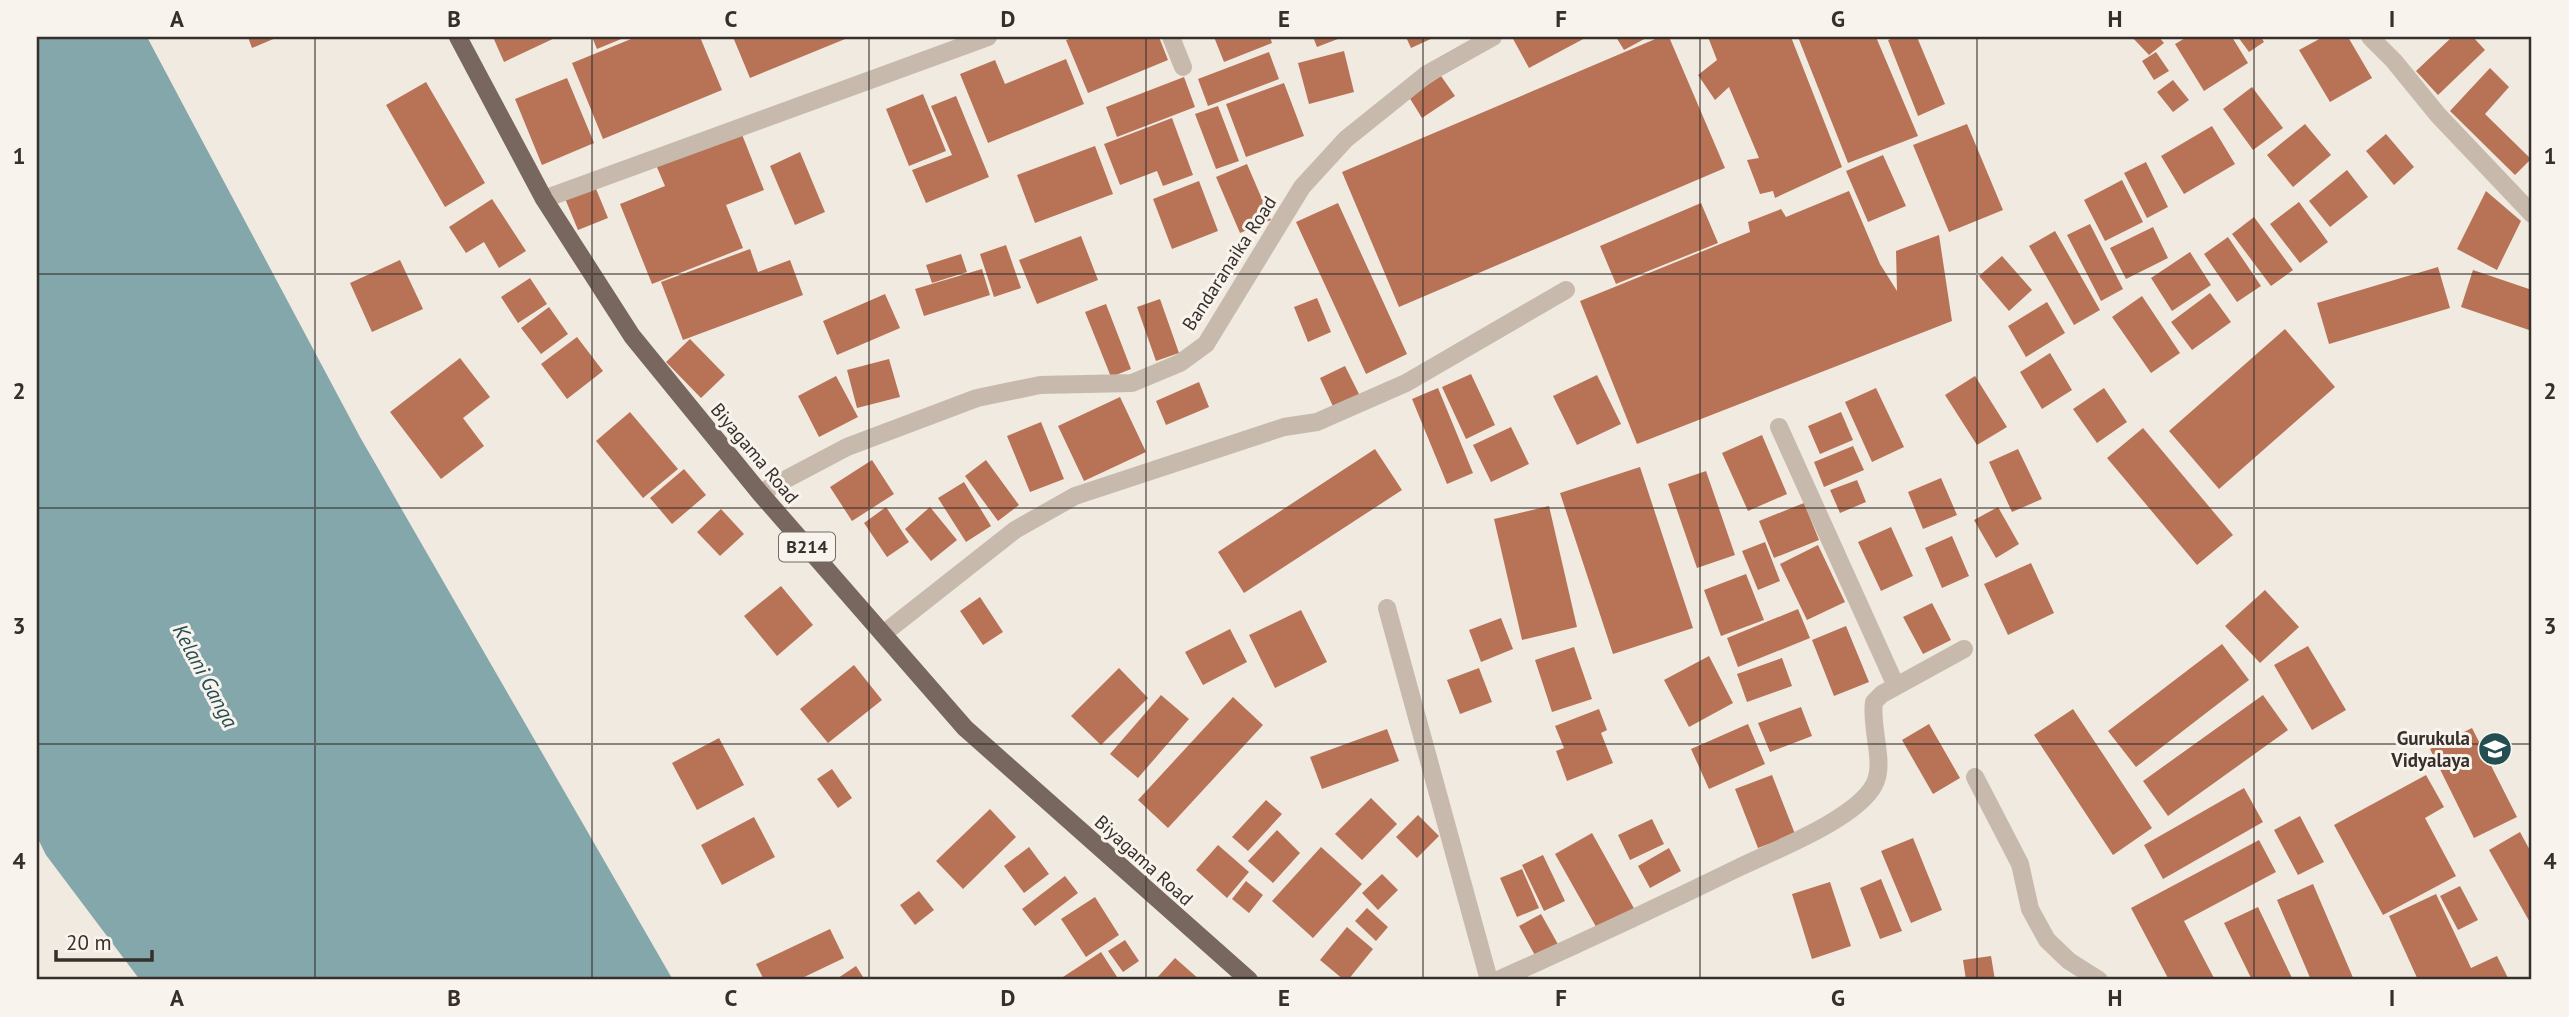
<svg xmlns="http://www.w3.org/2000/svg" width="2569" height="1017" viewBox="0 0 2569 1017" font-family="'PT Sans',sans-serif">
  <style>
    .water { fill: #83a7aa }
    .building { fill: #b87357 }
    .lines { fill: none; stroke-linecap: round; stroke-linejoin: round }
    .minor { stroke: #c7baad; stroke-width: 18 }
    .major { stroke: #77675e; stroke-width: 18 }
    .grid { fill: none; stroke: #372f2b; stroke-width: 2; stroke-opacity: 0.55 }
    .labels { text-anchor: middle; stroke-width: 6; stroke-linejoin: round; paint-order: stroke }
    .shield { fill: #f8f3ec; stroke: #716a65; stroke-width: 2 }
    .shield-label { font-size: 18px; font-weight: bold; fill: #372f2b }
    .street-label { font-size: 19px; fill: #372f2b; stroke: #f8f3ec }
    .poi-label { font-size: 19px; font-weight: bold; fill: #372f2b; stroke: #f8f3ec; text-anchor: end }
    .water-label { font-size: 21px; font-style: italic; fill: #254e53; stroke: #f8f3ec }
    .neatline { fill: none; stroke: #372f2b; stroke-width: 2.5 }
    .grid-label { font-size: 23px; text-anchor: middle; font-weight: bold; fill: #372f2b }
  </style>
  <rect width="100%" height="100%" fill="#f0eae0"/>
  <path class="water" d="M37 37H147L360 437 673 980H140L46 855 37 837Z"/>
  <path class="building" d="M248 37H278L252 48Z
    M493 37H557L504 62Z
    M592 37H626L597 49Z
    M636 37H700L722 90 603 139 572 63Z
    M733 37H850L750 78Z
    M1075 37H1159L1168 60 1088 93 1066 40Z
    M1214 37H1270L1272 43 1224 62Z
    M1313 37H1343L1317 47Z
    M1406 37H1435L1411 48Z
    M1512 37H1587L1529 68Z
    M1616 37H1648L1624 50Z
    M1660 37H1669L1725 168 1399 307 1342 172Z
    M1708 37H1791L1842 167 1775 198 1773 191 1760 194 1747 160 1759 158 1729 87 1715 100 1698 75 1717 60Z
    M1798 37H1876L1918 136 1848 163Z
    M1896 37H1917L1945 104 1918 116 1888 40Z
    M2132 37H2159L2164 43 2149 55Z
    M2187 37H2232L2248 63 2204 91 2175 44Z
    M2238 37H2261L2264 42 2249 52Z
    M2323 37H2348L2372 78 2330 102 2299 50Z
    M2452 37H2473L2485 50 2438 95 2416 71Z
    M1344 51 1354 92 1309 104 1298 63Z
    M1269 52 1279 79 1208 106 1198 79Z
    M2156 52 2169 71 2154 80 2142 61Z
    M1066 59 1084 104 988 143 960 74 995 60 1005 84Z
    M2490 68 2509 87 2485 114 2531 159 2515 175 2450 111Z
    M1441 76 1455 96 1422 118 1409 97Z
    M1184 77 1195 107 1117 137 1106 107Z
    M567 78 594 143 542 165 515 99Z
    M2173 80 2189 100 2173 112 2157 92Z
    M426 82 485 183 445 207 386 105Z
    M1284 83 1304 136 1246 157 1226 104Z
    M2252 87 2283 128 2253 150 2223 109Z
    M923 94 946 151 909 166 886 109Z
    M956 96 989 177 926 203 912 170 952 155 931 106Z
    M1218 106 1239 161 1216 169 1195 114Z
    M1172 118 1193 175 1163 186 1157 171 1120 185 1104 144Z
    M1967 124 2003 210 1949 232 1913 145Z
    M2305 124 2331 155 2293 187 2267 155Z
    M2212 126 2235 164 2184 194 2161 156Z
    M741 132 764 190 726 205 743 248 652 284 620 204 665 186 656 165Z
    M2386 134 2414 167 2394 185 2366 151Z
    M1095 146 1113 194 1035 223 1017 175Z
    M800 152 825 212 795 225 770 166Z
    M1883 155 1906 206 1868 222 1846 171Z
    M2146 162 2168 207 2147 218 2124 173Z
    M1247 164 1271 220 1240 233 1216 177Z
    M2347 170 2368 197 2330 227 2309 201Z
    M2122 180 2143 222 2105 241 2084 200Z
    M1199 181 1218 231 1172 249 1153 199Z
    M594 184 608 218 578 230 564 196Z
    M1849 191 1880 264 1897 291 1896 251 1939 235 1952 321 1637 444 1580 301 1750 232 1748 222 1781 209 1786 217Z
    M2486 191 2521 221 2497 270 2457 249Z
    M492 199 526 251 499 268 484 242 466 253 449 227Z
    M2299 202 2328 242 2300 263 2270 224Z
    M1338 203 1407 354 1366 374 1296 222Z
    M1701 203 1718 243 1616 284 1600 246Z
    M2254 217 2293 270 2271 286 2232 234Z
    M2090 224 2123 289 2101 301 2067 235Z
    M2153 227 2168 258 2126 279 2110 248Z
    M2055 231 2100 310 2074 325 2029 246Z
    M1081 236 1098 280 1037 304 1019 260Z
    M2228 237 2261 286 2237 302 2204 254Z
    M1006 245 1021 288 994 297 980 254Z
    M750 249 758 272 790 260 803 295 683 340 661 282Z
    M2190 252 2211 285 2172 311 2151 278Z
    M961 254 967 272 932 283 926 265Z
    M2002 256 2032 290 2009 311 1979 276Z
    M400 260 423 309 372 332 350 283Z
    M2438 267 2450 308 2329 344 2317 303Z
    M982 269 990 295 924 316 915 289Z
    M2473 270 2532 290V331L2461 307Z
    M530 278 547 304 518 323 501 297Z
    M2210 293 2231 322 2192 350 2171 322Z
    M885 294 900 328 837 355 823 321Z
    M2142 296 2180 353 2151 373 2112 317Z
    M1317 298 1331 332 1308 342 1294 307Z
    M1160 299 1179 353 1156 361 1137 307Z
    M2047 302 2065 333 2026 357 2008 326Z
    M1106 304 1131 369 1111 377 1085 312Z
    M549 307 568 334 541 354 521 328Z
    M2285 329 2335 387 2219 489 2169 431Z
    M577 337 603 371 567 399 541 364Z
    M690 339 725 375 701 398 666 362Z
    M2050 353 2072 390 2042 409 2020 372Z
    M460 358 490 397 463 418 484 446 441 479 390 412Z
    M889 359 900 397 857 408 847 370Z
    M1345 366 1362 400 1336 413 1320 378Z
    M1471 374 1495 425 1466 439 1442 387Z
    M1597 375 1621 424 1577 445 1553 396Z
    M836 376 858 417 819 437 798 396Z
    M1975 376 2007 427 1977 445 1945 395Z
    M1199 382 1209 407 1166 425 1156 401Z
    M1438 388 1473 473 1447 484 1412 399Z
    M1876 388 1904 447 1872 462 1845 402Z
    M2104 388 2127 422 2097 443 2073 409Z
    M1120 397 1146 452 1084 481 1058 426Z
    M630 412 678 469 643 498 596 441Z
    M1841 412 1853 440 1820 454 1808 426Z
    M1041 422 1064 479 1030 492 1007 436Z
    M1511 427 1529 464 1491 482 1473 445Z
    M2143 428 2233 535 2197 565 2107 458Z
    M1762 435 1787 494 1748 511 1722 453Z
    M1853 446 1864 470 1824 487 1814 462Z
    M1375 449 1402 490 1244 593 1218 552Z
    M2018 449 2042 499 2012 512 1989 462Z
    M872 460 894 494 852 521 830 487Z
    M986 460 1019 505 998 521 965 476Z
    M1640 467 1693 628 1613 654 1560 493Z
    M684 469 706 495 672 524 650 498Z
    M1706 471 1735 555 1697 568 1668 484Z
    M1941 478 1957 515 1923 529 1908 492Z
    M1857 480 1866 502 1840 513 1830 490Z
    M964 482 991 526 966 542 938 498Z
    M1804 503 1819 540 1774 558 1759 521Z
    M1549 506 1577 627 1522 640 1494 519Z
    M886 507 909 542 887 557 864 523Z
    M930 507 957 540 931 561 905 529Z
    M1998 507 2019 544 1996 558 1974 520Z
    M721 509 744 534 720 556 697 532Z
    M1891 527 1913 576 1881 591 1858 542Z
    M1952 536 1969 576 1942 588 1925 548Z
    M1765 542 1780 581 1758 590 1742 551Z
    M1818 545 1845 602 1807 620 1780 564Z
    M2031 563 2054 613 2008 635 1984 584Z
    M1746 574 1764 620 1721 636 1704 590Z
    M781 586 813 625 777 656 744 616Z
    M2265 590 2299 627 2260 663 2225 626Z
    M980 597 1003 632 983 645 960 611Z
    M1932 603 1951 640 1923 654 1903 617Z
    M1798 609 1810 638 1738 667 1727 638Z
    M1301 610 1327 662 1275 688 1249 635Z
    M1501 618 1513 649 1481 662 1469 630Z
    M1846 626 1869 682 1834 696 1812 640Z
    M1230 629 1247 662 1203 685 1185 652Z
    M2222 644 2249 680 2136 767 2108 731Z
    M2308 646 2346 710 2312 730 2274 665Z
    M1574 647 1592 699 1552 712 1535 660Z
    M1709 656 1733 703 1689 727 1664 680Z
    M1782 658 1792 686 1747 702 1737 674Z
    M854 665 882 700 828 743 800 709Z
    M1119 668 1148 698 1101 745 1071 716Z
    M1479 668 1492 702 1460 714 1447 680Z
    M1161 695 1189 719 1138 778 1110 754Z
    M2263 695 2288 730 2168 816 2143 781Z
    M1233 697 1263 725 1168 828 1138 800Z
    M1801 707 1812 736 1770 752 1758 723Z
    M1599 709 1607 730 1601 733 1613 763 1567 781 1556 751 1564 748 1555 726Z
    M2073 709 2152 828 2113 855 2034 735Z
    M1748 724 1765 764 1709 789 1691 749Z
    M1929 724 1960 778 1933 794 1902 740Z
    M2472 728 2517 817 2474 838 2430 749Z
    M1387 729 1399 761 1322 789 1310 757Z
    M719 738 744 785 697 810 672 763Z
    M832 769 852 798 838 808 817 779Z
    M1772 775 1795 834 1758 848 1735 789Z
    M2426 775 2444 807 2425 818 2456 876 2383 915 2334 825Z
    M2244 788 2263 822 2163 879 2144 845Z
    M1371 798 1397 824 1362 860 1335 834Z
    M1266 800 1282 814 1248 851 1232 837Z
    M990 809 1016 837 963 889 936 861Z
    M1418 815 1439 836 1417 858 1396 837Z
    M2300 816 2324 862 2298 875 2274 830Z
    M754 817 775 857 722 885 701 845Z
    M1652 819 1664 844 1630 860 1618 835Z
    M1277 830 1300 853 1273 883 1248 861Z
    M2520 832 2532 854V926L2489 850Z
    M1592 833 1636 912 1599 932 1555 854Z
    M1913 838 1942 910 1911 923 1881 851Z
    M2259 840 2276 872 2184 921 2215 980H2169L2131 908Z
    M1218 845 1249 872 1227 898 1196 870Z
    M1029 847 1049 874 1024 893 1004 866Z
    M1321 847 1362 884 1313 938 1272 901Z
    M1669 848 1681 871 1650 888 1638 866Z
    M1543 855 1565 901 1544 911 1522 865Z
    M1522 869 1539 908 1517 917 1500 878Z
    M1382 874 1398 890 1378 910 1362 893Z
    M1065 876 1078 893 1035 926 1022 909Z
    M1881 879 1902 931 1880 939 1860 888Z
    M1246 881 1263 895 1249 913 1232 899Z
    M1830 882 1851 946 1812 959 1792 894Z
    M2313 884 2354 980H2311L2277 900Z
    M2460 886 2478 920 2458 930 2440 896Z
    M919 891 934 910 915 925 900 905Z
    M2436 894 2471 968 2497 956 2509 980H2418L2389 916Z
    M1095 897 1119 935 1086 957 1061 919Z
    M2258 907 2293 980H2252L2224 923Z
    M1367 908 1388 927 1376 941 1355 921Z
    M1541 914 1559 946 1537 959 1519 926Z
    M1347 927 1373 949 1348 980H1344L1320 960Z
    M830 929 844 958 798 980H764L756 964Z
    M1125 940 1139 961 1123 972 1108 951Z
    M1101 952 1119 980H1066L1063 977Z
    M1991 956 1995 980H1966L1963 960Z
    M1175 958 1200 980H1155Z
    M856 966 865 980H835Z"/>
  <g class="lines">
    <path class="minor" d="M1171 37 1183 67
      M2370 37 2394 61 2438 115 2532 214
      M544 199 988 37
      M1779 427 1896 686
      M760 493 847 447 977 398 1040 385 1132 383 1180 363 1206 344 1302 187 1346 139 1427 74 1493 37
      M1387 608 1489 980
      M883 634 1015 530 1075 496 1284 427 1317 422 1406 383 1566 290
      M1975 777 2020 864 2030 909 2047 940 2069 961 2099 980
      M1498 980C1579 944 1660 906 1740 867 1775 850 1856 819 1874 785 1886 764 1870 728 1874 702L1882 694 1964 649"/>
    <path class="major" d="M458 37 544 199 632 336 760 493 965 728 1249 980"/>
  </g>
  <path class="grid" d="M315 37V980M592 37V980M869 37V980M1146 37V980M1423 37V980M1700 37V980M1977 37V980M2254 37V980M37 274H2532M37 508H2532M37 744H2532"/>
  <defs>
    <g id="school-disc" transform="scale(1.75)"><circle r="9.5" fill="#254e53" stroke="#f8f3ec"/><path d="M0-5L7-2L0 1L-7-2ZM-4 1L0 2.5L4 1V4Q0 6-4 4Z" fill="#fff"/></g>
  </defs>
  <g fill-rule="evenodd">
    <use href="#school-disc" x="2495" y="749"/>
  </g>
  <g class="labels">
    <rect class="shield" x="779" y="532.5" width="56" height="29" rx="5"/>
    <g class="shield-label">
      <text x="807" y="553">B214</text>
    </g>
    <g class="street-label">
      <text transform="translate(1229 263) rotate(-57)" y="7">Bandaranaika Road</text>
      <text transform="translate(755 453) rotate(50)" y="7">Biyagama Road</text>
      <text transform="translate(1144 860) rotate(42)" y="7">Biyagama Road</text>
    </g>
    <g class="poi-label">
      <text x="2470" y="745">Gurukula<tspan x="2470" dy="22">Vidyalaya</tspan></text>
    </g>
    <g class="water-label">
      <text transform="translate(205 676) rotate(62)" y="7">Kelani Ganga</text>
    </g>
  </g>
  <rect width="2569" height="1017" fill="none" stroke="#f8f3ec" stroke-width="77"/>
  <path d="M56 950v10h96v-10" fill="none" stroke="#372f2b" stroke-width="3.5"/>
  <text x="66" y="950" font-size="21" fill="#372f2b" stroke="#f8f3ec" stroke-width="5" paint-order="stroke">20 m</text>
  <rect x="38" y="38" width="2492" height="940" class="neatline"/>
  <g class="grid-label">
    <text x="177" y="27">A</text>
    <text x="454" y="27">B</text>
    <text x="731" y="27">C</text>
    <text x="1008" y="27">D</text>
    <text x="1284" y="27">E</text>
    <text x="1561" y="27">F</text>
    <text x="1838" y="27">G</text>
    <text x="2115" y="27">H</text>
    <text x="2392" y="27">I</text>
    <text x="19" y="164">1</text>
    <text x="2550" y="164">1</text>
    <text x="19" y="399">2</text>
    <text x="2550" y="399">2</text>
    <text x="19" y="634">3</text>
    <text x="2550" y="634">3</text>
    <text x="19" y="869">4</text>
    <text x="2550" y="869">4</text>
    <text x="177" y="1006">A</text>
    <text x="454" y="1006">B</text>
    <text x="731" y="1006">C</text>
    <text x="1008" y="1006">D</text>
    <text x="1284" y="1006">E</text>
    <text x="1561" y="1006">F</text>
    <text x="1838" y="1006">G</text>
    <text x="2115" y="1006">H</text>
    <text x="2392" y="1006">I</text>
  </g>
</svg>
